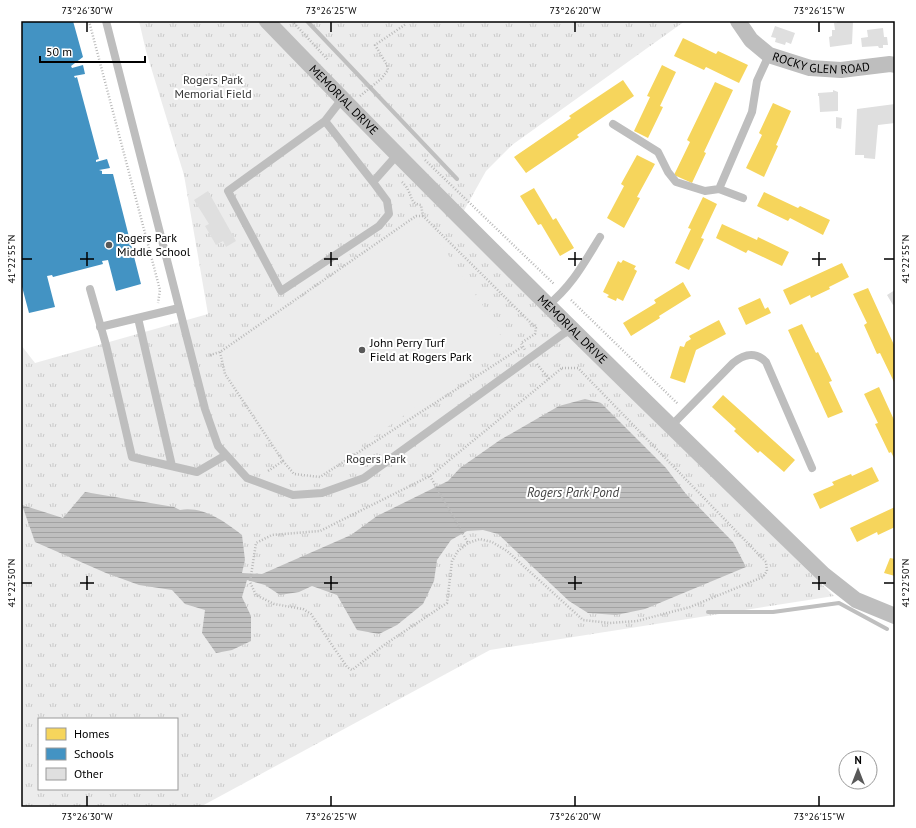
<svg xmlns="http://www.w3.org/2000/svg" width="916" height="828" viewBox="0 0 916 828" font-family="'PT Sans',sans-serif">
  <style>
    .park { fill: url(#park-tufts); fill-rule: evenodd }
    .pitch { fill: #ececec }
    .water { fill: url(#water-rules) }
    .homes { fill: #f6d55c }
    .schools { fill: #4393c3 }
    .lines { fill: none; stroke-linecap: round; stroke-linejoin: round }
    .stream { stroke: #bfbfbf; stroke-width: 4 }
    .building { fill: #dfdfdf }
    .path { stroke: #b9b9b9; stroke-width: 2.5; stroke-dasharray: 1 2; stroke-linecap: butt }
    .lane { stroke: #bebebe; stroke-width: 8 }
    .street { stroke: #bebebe; stroke-width: 16 }
    .ticks { fill: none; stroke: #000; stroke-width: 1.5 }
    .poi-dot { fill: #595959; stroke: #fff; stroke-width: 1.5 }
    .labels { text-anchor: middle; stroke-width: 4; stroke-linejoin: round; paint-order: stroke }
    .street-label { font-size: 12px; fill: #000; stroke: #fff }
    .park-label { font-size: 12px; fill: #333; stroke: #fff }
    .poi-label { font-size: 12px; fill: #000; stroke: #fff; text-anchor: start }
    .water-label { font-size: 13px; font-style: italic; fill: #444; stroke: #fff }
    .neatline { fill: none; stroke: #000; stroke-width: 1.5 }
    .ticks-label { font-size: 10px; text-anchor: middle; fill: #000 }
  </style>
  <defs>
    <pattern id="park-tufts" width="24" height="20" patternUnits="userSpaceOnUse"><rect width="24" height="20" fill="#ececec"/><path d="M3 7l-1-3M5 7V3M7 7l1-3M15 17l-1-3M17 17v-4M19 17l1-3" fill="none" stroke="#c9c9c9"/></pattern>
    <pattern id="water-rules" width="6" height="5" patternUnits="userSpaceOnUse"><rect width="6" height="5" fill="#bfbfbf"/><path d="M0 2.5h6" fill="none" stroke="#a2a2a2"/></pattern>
  </defs>
  <rect width="100%" height="100%" fill="#fff"/>
  <path class="park" d="M139 21H685L512 145 486 171 457 223 604 371 834 596 490 650 200 807H21V345L35 363 208 314 184 175 146 51ZM39 719H177V789H39Z"/>
  <path class="pitch" d="M412 220 431 230 499 329 502 347 310 481 291 469 226 374 222 353Z"/>
  <path class="water" d="M585 399 601 403 666 468 686 494 733 542 746 567 645 609 616 615 588 613 569 601 498 534 483 530 467 531 451 540 437 560 434 581 423 604 397 625 379 634 357 630 337 595 312 586 299 592 280 595 265 585 247 580 242 597 251 616V641L232 650 216 653 202 633 205 610 185 604 172 590 139 585 106 573 35 542 22 505 63 518 85 492 174 507 180 510C203 506 224 521 242 535L245 560 242 573 262 574 351 535 377 516 448 481 460 468 500 440 559 406Z"/>
  <path class="homes" d="M683 38 716 54 718 51 748 65 739 83 706 67 704 70 674 56Z
    M662 65 676 72 660 106 663 107 648 138 634 131 650 97 647 96Z
    M623 80 634 96 577 135 579 137 526 173 514 157 571 118 569 116Z
    M715 82 733 90 704 152 706 153 692 183 674 175 690 142 687 140Z
    M773 103 791 111 776 145 778 146 764 177 746 168 762 135 759 133Z
    M637 155 655 164 637 197 640 198 624 228 607 218 624 186 621 184Z
    M534 188 553 220 556 218 574 248 560 256 541 224 538 225 520 196Z
    M764 192 798 208 800 206 830 220 823 235 790 218 788 221 757 206Z
    M703 197 717 204 701 238 704 239 689 270 675 263 691 229 688 228Z
    M722 224 757 240 758 237 789 252 782 266 748 250 746 253 716 238Z
    M623 260 636 266 634 269 637 271 623 301 617 298 616 301 607 297 609 295 603 292 618 261 621 263Z
    M842 263 849 277 829 287 830 289 811 298 810 295 790 305 783 290Z
    M683 282 691 296 659 316 660 318 631 336 623 323 656 303 654 300Z
    M868 288 895 347 894 382 880 353 877 354 864 325 867 323 853 294Z
    M760 298 765 309 768 307 771 313 746 325 738 308Z
    M719 320 726 334 696 350 685 383 670 378 680 346 684 347 686 342 691 339 689 336Z
    M802 324 816 353 818 352 832 381 829 382 843 412 828 418 788 330Z
    M879 387 895 422V460L891 452 889 453 875 424 878 423 864 394Z
    M723 395 795 460 784 472 760 451 758 453 734 431 736 429 712 407Z
    M872 467 879 481 820 509 813 494 834 485 832 482 851 474 852 476Z
    M895 507V527L878 535 877 532 857 542 850 528Z
    M890 558 895 559V576L884 573Z"/>
  <path class="schools" d="M21 21H73L83 57 71 66 72 68 83 65 85 74 74 76 75 78 77 77 99 159 96 160V162L107 159 110 168 99 170 102 171V174H113L141 284 116 291 108 260 102 261 103 264 53 277 52 275 47 276 55 307 29 313 21 283Z"/>
  <g class="lines">
    <path class="stream" d="M307 21 457 179
      M708 612H773L839 603 887 629"/>
  </g>
  <path class="building" d="M836 21H853L852 44 830 47 829 37 832 36V30H835L834 23H837Z
    M775 26 795 33 791 44 786 42 785 45 775 42 776 38 771 37Z
    M883 28 884 37H887L888 45H883V48H879L878 46 862 47 861 38 868 37 867 30Z
    M833 90 838 92V111L820 112 819 96H818V93L833 92Z
    M895 104V123L878 125 875 159 864 158V155H855L857 109Z
    M836 117 842 118 841 129 836 128Z
    M208 191 236 241 226 247 223 241 216 245 205 226 209 224 194 200Z
    M895 290V304L893 305 887 295Z"/>
  <g class="lines">
    <path class="path" d="M89 21 160 290 158 303
      M292 21 328 60
      M360 96 381 79 388 70 387 65 375 45 406 24
      M425 160 554 284
      M402 182C404 184 407 187 408 190 412 197 411 204 421 205L423 216 536 328 535 334 521 343 525 350
      M571 300 678 404
      M220 352 225 374 283 461 268 471
      M210 355 220 352 416 216H423
      M537 364 549 379
      M562 368H578L766 562 767 571 763 577 690 607 637 621 610 623 583 620 507 551 492 542 480 539 468 543 458 551 452 561 447 603 384 645 352 670 347 667 311 614 303 609 274 604 256 595 250 582 256 543 272 535 320 531 430 476Z
      M283 461 294 474 320 477 522 347
      M430 476 468 543"/>
    <path class="lane" d="M106 21 205 409 218 446 247 478 293 495 322 493 364 478 570 329
      M342 99 325 121 228 191 281 291 379 226 389 214 387 201 373 182 397 155
      M325 121 373 182
      M613 124 658 152 668 172 676 182 705 191 719 189
      M743 198 719 189 752 112 757 81 769 55
      M90 289 106 345 132 457 197 472 226 455
      M547 306C572 286 584 263 600 237
      M138 318 172 466
      M100 327 179 308
      M671 426 733 363C744 354 755 351 766 362L812 468"/>
    <g class="street">
      <path id="s1" d="M267 21C448 209 635 392 823 574L856 600 895 616"/>
      <path id="s2" d="M738 21 751 40 769 55 810 68 841 70 890 64 895 65"/>
    </g>
  </g>
  <path class="ticks" d="M87 22V32M331 22V32M575 22V32M819 22V32M87 252V266M331 252V266M575 252V266M819 252V266M22 259H32M80 259H94M324 259H338M568 259H582M812 259H826M884 259H894M87 576V590M331 576V590M575 576V590M819 576V590M22 583H32M80 583H94M324 583H338M568 583H582M812 583H826M884 583H894M87 796V806M331 796V806M575 796V806M819 796V806"/>
  <g class="poi-dot">
    <circle cx="109" cy="245" r="4"/>
    <circle cx="362" cy="350" r="4"/>
  </g>
  <g class="labels">
    <g class="street-label">
      <text dy="4" stroke="none"><textPath href="#s2" startOffset="100">ROCKY GLEN ROAD</textPath></text>
      <text dy="4" stroke="none"><textPath href="#s1" startOffset="110">MEMORIAL DRIVE</textPath></text>
      <text dy="4" stroke="none"><textPath href="#s1" startOffset="434">MEMORIAL DRIVE</textPath></text>
    </g>
    <g class="park-label">
      <text x="213" y="84">Rogers Park<tspan x="213" dy="14">Memorial Field</tspan></text>
      <text x="376" y="463">Rogers Park</text>
    </g>
    <g class="poi-label">
      <text x="117" y="242">Rogers Park<tspan x="117" dy="14">Middle School</tspan></text>
      <text x="370" y="347">John Perry Turf<tspan x="370" dy="14">Field at Rogers Park</tspan></text>
    </g>
    <g class="water-label">
      <text x="573" y="497">Rogers Park Pond</text>
    </g>
  </g>
  <rect width="916" height="828" fill="none" stroke="#ffffff" stroke-width="44"/>
  <rect x="38" y="718" width="140" height="72" fill="#ffffff" stroke="#999999"/>
  <rect x="46" y="728" width="20" height="12" fill="#f6d55c" stroke="#999999"/>
  <text x="74" y="738" font-size="12" fill="#000000">Homes</text>
  <rect x="46" y="748" width="20" height="12" fill="#4393c3" stroke="#999999"/>
  <text x="74" y="758" font-size="12" fill="#000000">Schools</text>
  <rect x="46" y="768" width="20" height="12" fill="#dfdfdf" stroke="#999999"/>
  <text x="74" y="778" font-size="12" fill="#000000">Other</text>
  <g transform="translate(858 770)"><circle r="19" fill="#ffffff" stroke="#999999"/>
  <path d="M0-3L7 15L0 10L-7 15Z" fill="#595959"/>
  <text y="-6" font-size="11" font-weight="bold" text-anchor="middle" fill="#000000">N</text>
  </g>
  <path d="M40 56v6h105v-6" fill="none" stroke="#000000" stroke-width="2"/>
  <text x="46" y="56" font-size="12" fill="#000000" stroke="#ffffff" stroke-width="3" paint-order="stroke">50 m</text>
  <rect x="22" y="22" width="872" height="784" class="neatline"/>
  <g class="ticks-label">
    <text x="87" y="14">73°26'30"W</text>
    <text x="331" y="14">73°26'25"W</text>
    <text x="575" y="14">73°26'20"W</text>
    <text x="819" y="14">73°26'15"W</text>
    <text transform="translate(11 259) rotate(-90)" y="4">41°22'55"N</text>
    <text transform="translate(905 259) rotate(-90)" y="4">41°22'55"N</text>
    <text transform="translate(11 583) rotate(-90)" y="4">41°22'50"N</text>
    <text transform="translate(905 583) rotate(-90)" y="4">41°22'50"N</text>
    <text x="87" y="820">73°26'30"W</text>
    <text x="331" y="820">73°26'25"W</text>
    <text x="575" y="820">73°26'20"W</text>
    <text x="819" y="820">73°26'15"W</text>
  </g>
</svg>
